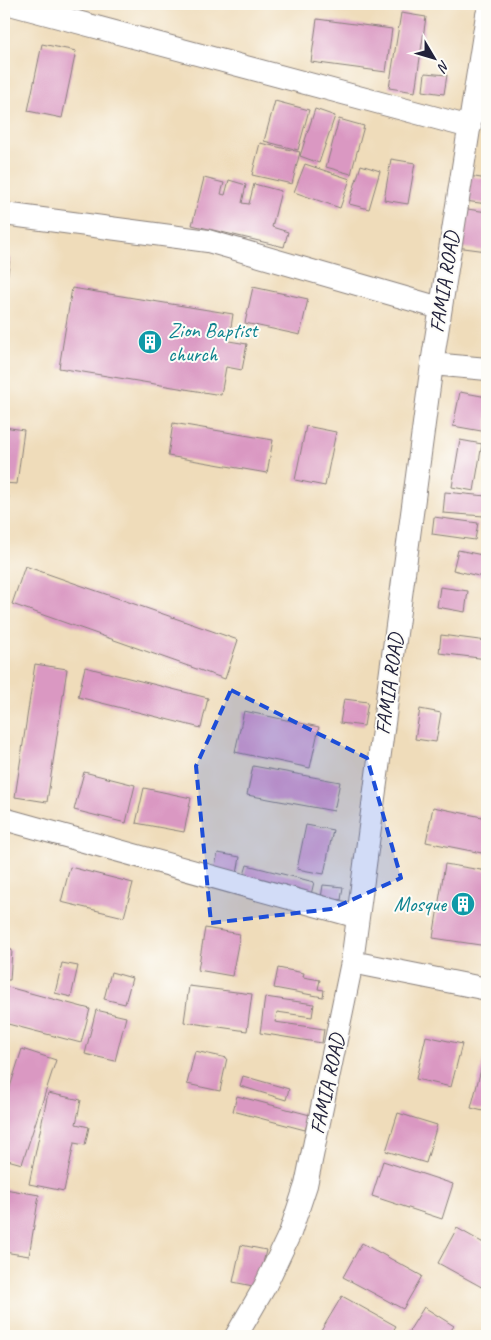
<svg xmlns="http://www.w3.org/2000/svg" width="491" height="1340" viewBox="0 0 491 1340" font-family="Caveat,sans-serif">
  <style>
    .building { fill: #da98c2 }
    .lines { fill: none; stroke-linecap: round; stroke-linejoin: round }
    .minor-casing { stroke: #887f7a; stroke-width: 24 }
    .minor { stroke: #fff; stroke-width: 22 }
    .marked { fill: #1d4ed8; fill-opacity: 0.2; stroke: #1d4ed8; stroke-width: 4; stroke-dasharray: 10 6; stroke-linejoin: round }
    .labels { text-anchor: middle; stroke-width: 4; stroke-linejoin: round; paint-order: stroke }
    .street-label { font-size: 21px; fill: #22223b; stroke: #fdfcf7 }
    .culture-label { font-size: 21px; fill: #0d838f; stroke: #fdfcf7; text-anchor: start }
  </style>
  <rect width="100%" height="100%" fill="#fdfcf7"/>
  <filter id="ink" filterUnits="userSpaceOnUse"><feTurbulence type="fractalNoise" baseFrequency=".02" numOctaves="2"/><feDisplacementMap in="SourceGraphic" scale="10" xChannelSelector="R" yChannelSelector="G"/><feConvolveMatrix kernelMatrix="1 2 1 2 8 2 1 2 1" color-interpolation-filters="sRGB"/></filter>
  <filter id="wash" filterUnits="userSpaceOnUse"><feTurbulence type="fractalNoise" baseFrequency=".0096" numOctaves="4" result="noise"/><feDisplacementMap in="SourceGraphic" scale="20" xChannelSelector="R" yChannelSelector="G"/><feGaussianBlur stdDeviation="1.12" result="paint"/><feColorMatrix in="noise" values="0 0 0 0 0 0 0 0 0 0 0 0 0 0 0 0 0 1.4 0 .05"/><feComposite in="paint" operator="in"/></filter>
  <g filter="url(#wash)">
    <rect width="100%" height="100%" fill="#efdcba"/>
    <g id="blocks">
      <path class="building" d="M401 13 426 17 415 92 389 88Z
        M317 19 392 29 386 72 311 62Z
        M42 44 76 51 62 118 28 111Z
        M425 73 447 75 444 94 423 91Z
        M275 101 309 110 298 150 264 141Z
        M315 109 335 116 319 163 300 156Z
        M339 119 364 126 351 174 326 167Z
        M260 143 300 152 292 184 252 175Z
        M391 159 415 163 408 204 384 200Z
        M305 164 350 179 340 208 294 192Z
        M361 165 380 171 369 209 349 204Z
        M469 176 487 179V204L465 201Z
        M204 178 224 183 221 194 225 195 229 180 246 185 242 203 249 204 254 184 281 191 272 227 288 232 284 247 192 225Z
        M461 208 487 212V251L456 247Z
        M4 257 10 258 5 293H4Z
        M253 287 308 299 300 335 245 323Z
        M72 288 233 314 229 341 247 344 242 370 226 367 221 395 59 368Z
        M460 392 487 397V432L453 426Z
        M173 423 273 440 267 473 168 456Z
        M306 426 336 432 325 486 295 480Z
        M4 427 24 430 17 484 4 483Z
        M460 440 482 444 474 491 452 487Z
        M445 492 486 496 484 516 443 513Z
        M4 496H9L5 518H4Z
        M434 517 478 523 475 540 432 534Z
        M458 550 487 556V578L453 570Z
        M25 566 238 640 225 679 12 604Z
        M440 587 468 591 465 612 437 607Z
        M441 635 487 641V659L439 653Z
        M35 664 67 669 47 802 15 797Z
        M85 667 208 698 201 728 78 697Z
        M344 699 368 702 364 726 340 723Z
        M420 709 441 713 436 742 415 739Z
        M244 711 319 727 310 768 235 752Z
        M253 766 340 782 334 811 247 795Z
        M84 772 135 785 126 823 74 810Z
        M144 788 191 798 184 832 136 823Z
        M433 807 487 818V854L426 842Z
        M306 825 333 830 324 874 297 869Z
        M218 853 240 857 237 874 214 870Z
        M445 864 487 871V946L433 938Z
        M247 865 314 882 310 899 242 882Z
        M70 867 133 883 124 917 61 902Z
        M323 885 343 887 341 900 321 898Z
        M205 928 240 934 232 976 198 970Z
        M4 949 12 950 10 980H4Z
        M62 963 78 966 71 997 55 993Z
        M278 968 304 973 303 977 320 980 318 989 324 990 323 997 274 988Z
        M111 972 132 978 125 1004 104 999Z
        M4 986 90 1009 81 1043 4 1023Z
        M189 986 252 994 247 1031 184 1022Z
        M265 997 314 1004 312 1017 277 1012 275 1022 324 1029 322 1043 260 1033Z
        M96 1010 126 1017 115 1061 85 1054Z
        M426 1036 462 1044 451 1087 416 1079Z
        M22 1049 56 1060 22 1164 4 1159V1106Z
        M486 1050 487 1051V1112L471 1108Z
        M195 1051 227 1058 220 1091 187 1084Z
        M243 1076 289 1089 286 1100 240 1086Z
        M48 1093 81 1100 76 1124 89 1127 85 1145 74 1143 64 1191 29 1184Z
        M237 1096 310 1115 305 1130 233 1111Z
        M398 1113 437 1125 426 1163 386 1151Z
        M383 1161 453 1184 442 1219 372 1196Z
        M5 1189 39 1195 29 1256 4 1252Z
        M457 1228 487 1245V1290L438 1263Z
        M362 1243 422 1276 403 1309 343 1277Z
        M241 1245 266 1250 258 1287 233 1282Z
        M342 1296 396 1326 390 1336H318Z
        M424 1307 454 1326 447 1336H406Z"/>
    </g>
  </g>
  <g filter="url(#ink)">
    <use href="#blocks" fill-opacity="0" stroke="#887f7a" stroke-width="1"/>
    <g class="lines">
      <g class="minor-casing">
        <path id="minor" d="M10 4 470 127
          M4 214 208 241 440 308
          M432 364 487 369
          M4 819 358 917
          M352 962 487 989
          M236 1336 265 1286 290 1233 306 1185 352 962 432 364 487 15"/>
      </g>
      <use href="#minor" class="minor"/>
    </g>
  </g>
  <path class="marked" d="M231 690 367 758 401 878 331 909 211 923 196 766Z"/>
  <defs>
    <g id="building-disc" transform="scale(1.25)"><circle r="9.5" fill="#0f9aa8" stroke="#fdfcf7"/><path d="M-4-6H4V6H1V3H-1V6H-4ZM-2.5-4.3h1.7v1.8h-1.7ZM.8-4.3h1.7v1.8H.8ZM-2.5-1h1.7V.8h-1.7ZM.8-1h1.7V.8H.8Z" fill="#fff"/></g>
  </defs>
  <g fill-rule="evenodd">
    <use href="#building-disc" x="150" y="342"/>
    <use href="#building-disc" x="463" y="904"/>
  </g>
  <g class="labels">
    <g class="street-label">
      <text transform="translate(444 282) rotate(-81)" y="7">FAMIA ROAD</text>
      <text transform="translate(389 684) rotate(-82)" y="7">FAMIA ROAD</text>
      <text transform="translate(327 1084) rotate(-78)" y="7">FAMIA ROAD</text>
    </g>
    <g class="culture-label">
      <text x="168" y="337">Zion Baptist<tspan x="168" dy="24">church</tspan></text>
      <text x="446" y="911" text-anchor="end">Mosque</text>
    </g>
  </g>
  <rect width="491" height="1340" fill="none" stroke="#fdfcf7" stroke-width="20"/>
  <g transform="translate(434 58) rotate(128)" stroke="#fdfcf7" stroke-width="4" paint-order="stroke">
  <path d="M0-4L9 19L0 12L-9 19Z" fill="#22223b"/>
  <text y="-8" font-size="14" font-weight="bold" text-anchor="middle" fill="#22223b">N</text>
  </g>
</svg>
